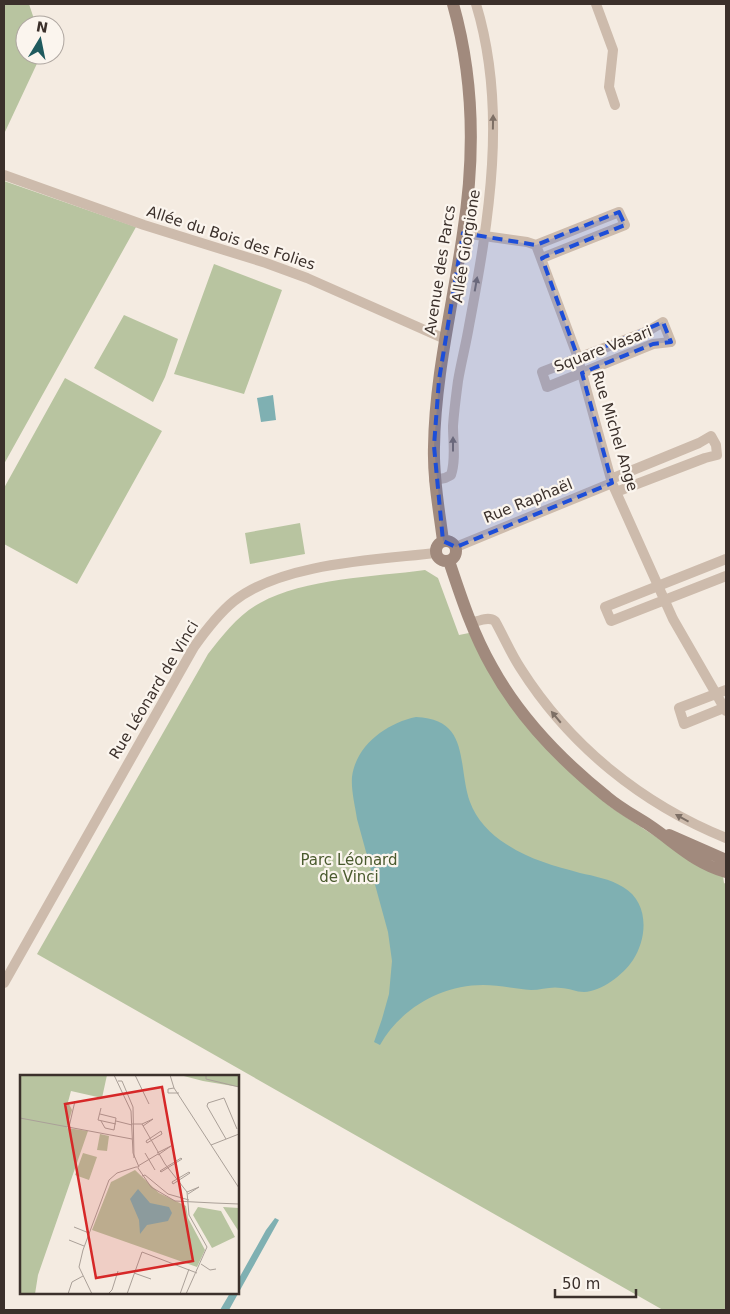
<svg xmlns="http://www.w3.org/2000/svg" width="730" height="1314" viewBox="0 0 730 1314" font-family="'DejaVu Sans',sans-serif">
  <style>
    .green { fill: #b8c4a0 }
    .water { fill: #7fb0b2 }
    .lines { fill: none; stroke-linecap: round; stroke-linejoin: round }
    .street { stroke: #cdbbac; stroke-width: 10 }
    .secondary { stroke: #a18a7d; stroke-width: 12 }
    .oneway { fill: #7d6f65 }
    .marked { fill: #1d4ed8; fill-opacity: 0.2; stroke: #1d4ed8; stroke-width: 4; stroke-dasharray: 10 6; stroke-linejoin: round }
    .labels { text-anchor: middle; stroke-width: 4.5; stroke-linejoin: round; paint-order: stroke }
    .street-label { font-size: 15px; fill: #3b302b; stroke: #fbf5ee }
    .park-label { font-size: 15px; fill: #4a5a2e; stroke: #fbf5ee }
    .inset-road { fill: none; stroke: #aaa098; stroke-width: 1 }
    .view { fill: #d62828; fill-opacity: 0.15; stroke: #d62828; stroke-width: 2.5 }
    .inset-edge { fill: none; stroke: #3b302b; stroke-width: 2.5 }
  </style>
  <rect width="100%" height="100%" fill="#f4ebe1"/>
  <path class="green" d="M4 4H29L36 25H25V55H41L4 134Z
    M4 181 136 227 4 464Z
    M214 264 282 290 244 394 174 374Z
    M124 315 178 339 165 377 153 402 94 368Z
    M65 378 162 431 77 584 4 544V488Z
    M300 523 305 554 250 564 245 533Z
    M425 570 438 578 459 635 469 633 499 687 609 806 685 856 723 876 724 883 726 884V1310H663L37 954 208 654C223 635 238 615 260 603 305 578 374 577 425 570Z"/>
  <path class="water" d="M273 395 276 420 261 422 257 398Z
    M416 717C471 719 457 766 470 802 476 819 491 835 506 844 528 859 554 866 580 873 594 876 610 879 623 887 649 902 648 937 633 960 623 975 602 991 584 992 576 992 569 988 561 988 551 986 541 990 531 990 515 989 499 985 483 985 441 985 400 1009 380 1045L374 1042 382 1019 389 994 392 961 388 932 357 819C355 805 351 791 352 777 356 745 387 723 416 717Z
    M275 1218 279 1220 229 1310H220L230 1293H238V1280L266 1230Z"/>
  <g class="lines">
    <path class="street" d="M596 4 613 50 609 87 615 105
      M4 175 144 225 266 263 307 278 445 339
      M463 233 527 242 536 245 577 355 612 483 673 619 726 711
      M536 245 619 212 625 225 542 258
      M663 322 671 342 653 344 547 387 542 372 648 331Z
      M611 479 699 443 711 436 716 445 717 455 705 458 616 492
      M434 480 445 478 451 475C456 460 453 442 453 426 454 411 456 396 458 381 461 363 466 344 469 326 489 220 508 109 476 4
      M456 547 612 483
      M726 559 605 607 611 621 726 576
      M471 623C479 621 488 616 495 621 504 637 511 654 521 669 570 746 642 804 726 838
      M726 690 679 708 684 724 726 707
      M4 983 194 647C206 630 218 614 234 601 282 563 375 560 436 553"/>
    <path class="secondary" d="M436 551a10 10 0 1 1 20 0a10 10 0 1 1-20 0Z
      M443 541C439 509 433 478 434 447 435 375 453 304 463 233 475 157 474 78 453 4
      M449 561C461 597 473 634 492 667 520 718 562 761 607 797 620 808 635 816 649 825 676 843 694 863 726 872
      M669 835 726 860"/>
  </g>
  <defs><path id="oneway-solid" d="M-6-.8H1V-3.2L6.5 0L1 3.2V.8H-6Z" transform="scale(1.25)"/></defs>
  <g class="oneway">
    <use href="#oneway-solid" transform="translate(493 122) rotate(-89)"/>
    <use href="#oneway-solid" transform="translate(476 284) rotate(-80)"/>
    <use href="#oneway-solid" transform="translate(453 444) rotate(-90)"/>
    <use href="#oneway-solid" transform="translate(556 717) rotate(-130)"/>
    <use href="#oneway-solid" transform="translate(682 818) rotate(-151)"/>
  </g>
  <path class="marked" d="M619 212 625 225 542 258 578 358 663 322 671 342 653 344 582 373 612 483 456 547 443 541 434 446 439 380 463 233 536 245Z"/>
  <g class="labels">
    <g class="street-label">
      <text transform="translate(231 238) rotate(18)" y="5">Allée du Bois des Folies</text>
      <text transform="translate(466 246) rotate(-81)" y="5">Allée Giorgione</text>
      <text transform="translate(440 270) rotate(-81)" y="5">Avenue des Parcs</text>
      <text transform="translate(603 349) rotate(-21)" y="5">Square Vasari</text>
      <text transform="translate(615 431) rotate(73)" y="5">Rue Michel Ange</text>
      <text transform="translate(528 501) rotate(-22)" y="5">Rue Raphaël</text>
      <text transform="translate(154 690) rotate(-59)" y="5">Rue Léonard de Vinci</text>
    </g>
    <g class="park-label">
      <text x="349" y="865">Parc Léonard<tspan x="349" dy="17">de Vinci</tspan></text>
    </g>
  </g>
  <g transform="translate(20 1075)">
    <rect width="219" height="219" fill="#f4ebe1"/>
    <path d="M0 0H87L82 23 51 16 48 27 52 35 47 53 68 56 18 200 15 219H0ZM160 0H219V12L183 6ZM80 59 89 61 87 76 77 75ZM63 78 77 82 69 105 55 100ZM115 95 139 118 166 131 168 143 185 175 177 192 72 155 91 107ZM178 132 201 136 215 162 192 173 173 140ZM203 132 219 133V157Z" fill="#b8c4a0"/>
    <path d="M118 114 130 128 149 132 152 138 148 146 127 150 120 159 119 145 110 124Z" fill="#7fb0b2"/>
    <path class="inset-road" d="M94 0 111 36 113 78 119 92H116M115 0 129 29M150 0 154 13 219 113M186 0V4L219 12M98 6H102L113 32 114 83M154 13 148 14V18H159M81 33 78 45 96 49M80 39 96 43 94 55 85 53 81 46M0 43 112 64M96 46 112 50M112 49H122L145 89 167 117 169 140 187 172 166 219M122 49 133 44 123 51M49 52 55 26M141 56 142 59 127 68 126 66ZM206 64 187 31 188 28 204 23 217 54M191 70 219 59M125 78 135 95M137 78 151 71 138 80M161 83 162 84 141 97 140 96ZM118 91 138 79M118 93 131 112 155 126 194 128M169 97 170 98 153 109 152 107ZM122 101 125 100 148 119 169 125M167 117 179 112 168 119M194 128 219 129M54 152 69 158M49 165 64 171M181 189 190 195 196 194M114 198 131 204M48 219 52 207 63 201M72 219 59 192 63 175 89 105 97 98 116 92M88 219 92 215 98 196M107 219 122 177 177 198M160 219 169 194"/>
    <path class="view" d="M142 12 173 186 76 203 45 29Z"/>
    <rect width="219" height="219" class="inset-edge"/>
  </g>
  <rect width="730" height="1314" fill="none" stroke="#3b302b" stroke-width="10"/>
  <g transform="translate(40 40) rotate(10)"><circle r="24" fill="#fbf5ee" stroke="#aea6a0"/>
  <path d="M0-4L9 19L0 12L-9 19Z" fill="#1f5a5e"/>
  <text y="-8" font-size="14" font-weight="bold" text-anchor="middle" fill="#3b302b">N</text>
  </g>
  <path d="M555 1289v8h81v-8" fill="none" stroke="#3b302b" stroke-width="2.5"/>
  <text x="562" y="1289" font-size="15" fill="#3b302b" stroke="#fbf5ee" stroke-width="4" paint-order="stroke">50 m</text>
</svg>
